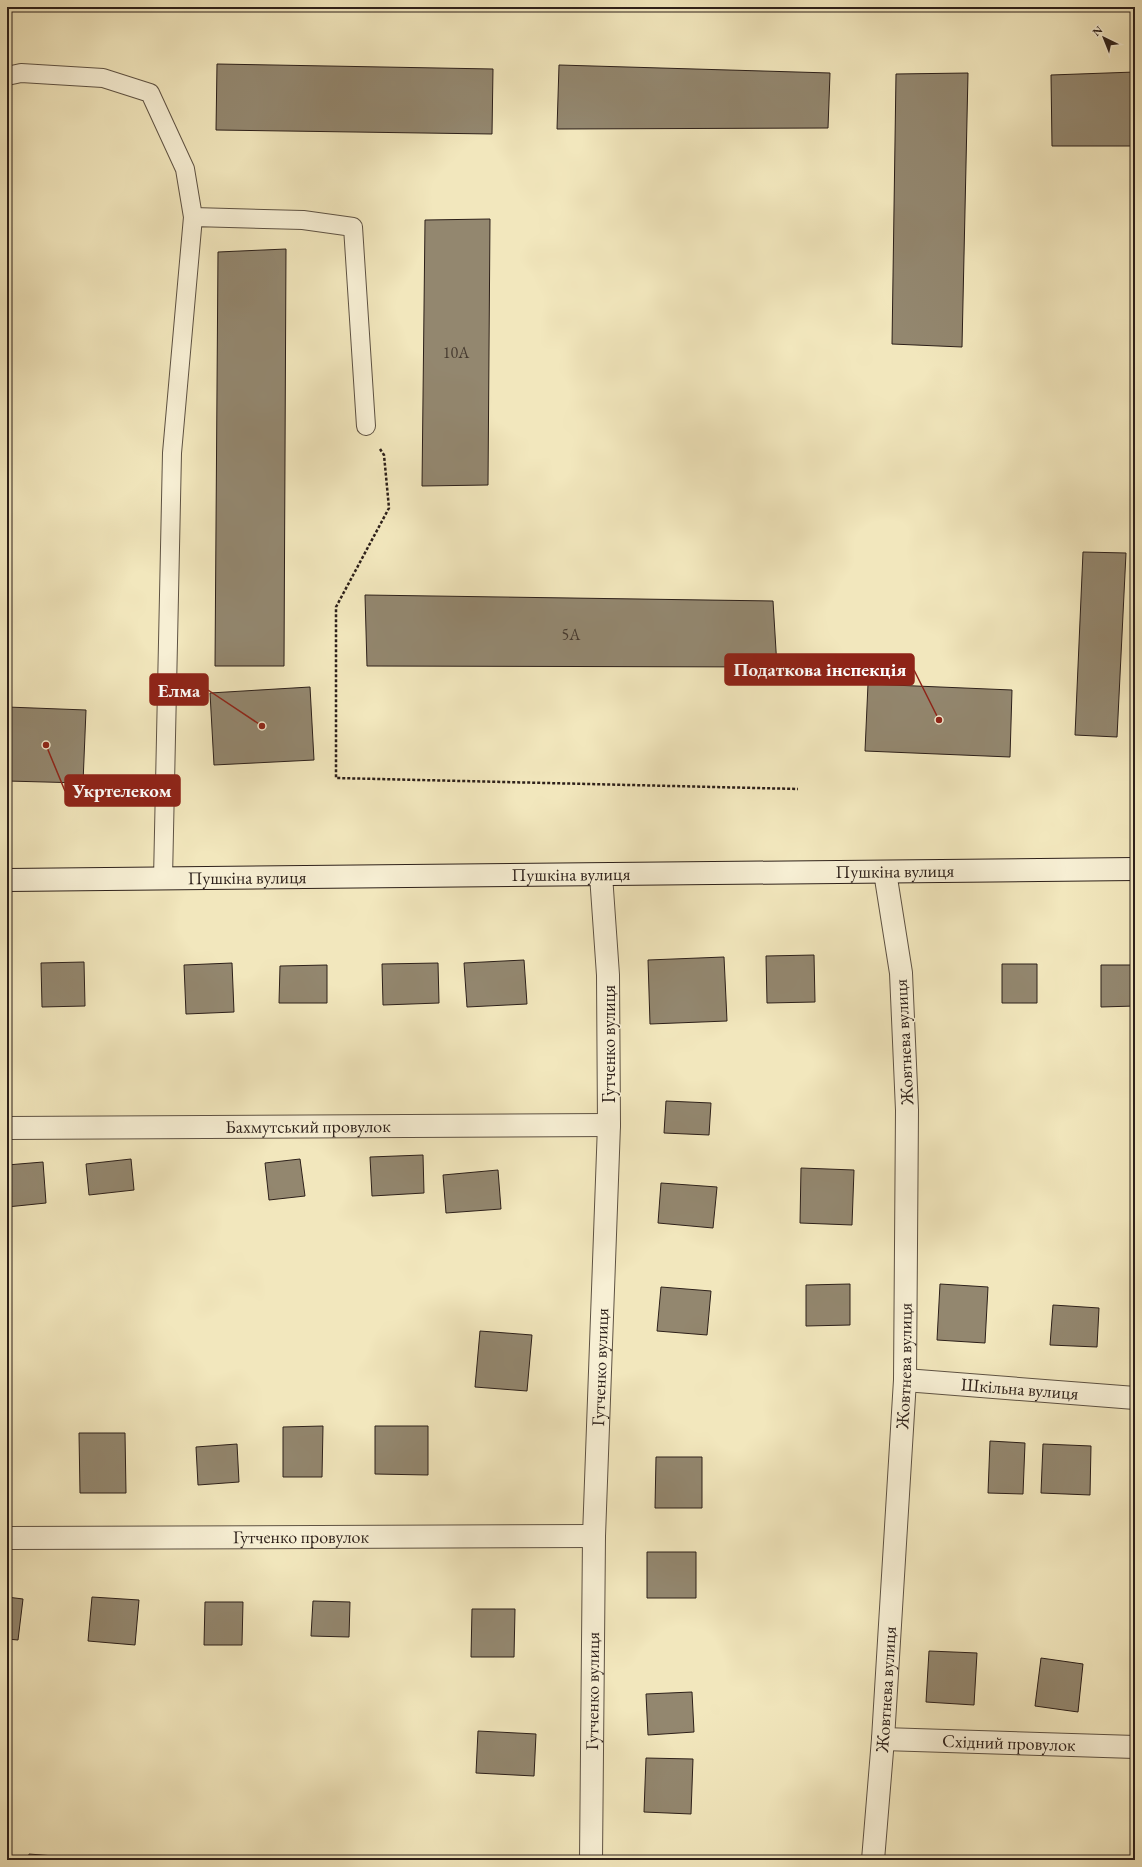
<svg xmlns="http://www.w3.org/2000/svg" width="1142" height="1867" viewBox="0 0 1142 1867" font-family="'EB Garamond',serif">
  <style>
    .building { fill: #93876f; stroke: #2d201a }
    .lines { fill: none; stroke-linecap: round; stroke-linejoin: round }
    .lane-casing { stroke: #5e5243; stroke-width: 20 }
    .street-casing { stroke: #5e5243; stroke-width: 24 }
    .secondary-casing { stroke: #2d201a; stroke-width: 24 }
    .path { stroke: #2d201a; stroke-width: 2.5; stroke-dasharray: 3 2; stroke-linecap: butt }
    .lane { stroke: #f7efd4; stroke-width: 18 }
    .street { stroke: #f7efd4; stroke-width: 22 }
    .secondary { stroke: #f7efd4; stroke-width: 22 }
    .labels { text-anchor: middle; stroke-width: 3; stroke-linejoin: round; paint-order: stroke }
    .number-label { font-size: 16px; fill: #463a2f }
    .street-label { font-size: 18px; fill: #2d201a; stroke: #f7efd4 }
    .leader { fill: none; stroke: #8f2418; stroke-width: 1.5 }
    .callout-dot { fill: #8f2418; stroke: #f7efd4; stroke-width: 1.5 }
    .callout { fill: #8f2418; stroke: #8f2418; stroke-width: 1.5 }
    .callout-label { font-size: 19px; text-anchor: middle; font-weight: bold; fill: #fff }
  </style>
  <rect width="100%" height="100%" fill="#f2e7bd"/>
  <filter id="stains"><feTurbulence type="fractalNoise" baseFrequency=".005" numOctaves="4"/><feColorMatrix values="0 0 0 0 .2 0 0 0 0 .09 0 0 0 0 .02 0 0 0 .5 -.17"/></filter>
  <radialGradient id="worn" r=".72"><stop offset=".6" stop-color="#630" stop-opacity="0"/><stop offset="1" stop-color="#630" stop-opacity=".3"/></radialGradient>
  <path class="building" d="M217 64 493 69 492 134 216 130Z
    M559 65 830 73 828 128 557 129Z
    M1135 72V146H1052L1051 75Z
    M968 73 962 347 892 344 896 74Z
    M490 219 488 485 422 486 425 220Z
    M286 249 284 666H215L218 252Z
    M1083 552 1126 553 1117 737 1075 735Z
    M365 595 773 601 777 667 367 666Z
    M868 684 1012 690 1010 757 865 751Z
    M310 687 314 760 214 765 210 693Z
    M7 707 86 710 83 783 7 781Z
    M814 955 815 1002 767 1003 766 956Z
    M724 957 727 1021 650 1024 648 960Z
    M524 960 527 1004 467 1007 464 963Z
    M84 962 85 1006 42 1007 41 963Z
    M232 963 234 1012 186 1014 184 965Z
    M438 963 439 1003 383 1005 382 964Z
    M1002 964H1037V1003H1002Z
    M327 965V1003H279L280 966Z
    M1101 965H1135V1006L1101 1007Z
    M666 1101 711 1103 709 1135 664 1133Z
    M423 1155 424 1193 372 1196 370 1157Z
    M131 1159 134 1190 89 1195 86 1164Z
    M300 1159 305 1196 269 1200 265 1163Z
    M43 1162 46 1203 7 1207V1165Z
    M801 1168 854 1170 852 1225 800 1223Z
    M498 1170 501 1209 446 1213 443 1175Z
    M661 1183 717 1187 713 1228 658 1223Z
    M850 1284V1325L806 1326V1285Z
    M940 1284 988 1287 985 1343 937 1340Z
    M661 1287 711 1291 707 1335 657 1331Z
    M1053 1305 1099 1308 1097 1347 1050 1345Z
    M480 1331 532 1335 527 1391 475 1387Z
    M323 1426 322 1477H283V1427Z
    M375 1426H428V1475L375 1474Z
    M79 1433H125L126 1493H80Z
    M990 1441 1025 1443 1023 1494 988 1493Z
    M237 1444 239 1482 198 1485 196 1447Z
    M1043 1444 1091 1446 1090 1495 1041 1493Z
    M7 1450H11L8 1492H7Z
    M656 1457H702V1508H655Z
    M647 1552H696V1598H647Z
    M7 1597 23 1599 18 1640 7 1639Z
    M92 1597 139 1600 135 1645 88 1641Z
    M313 1601 350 1602 349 1637 311 1636Z
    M205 1602H243L242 1645H204Z
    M472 1609H515L514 1657H471Z
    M929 1651 977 1653 974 1705 926 1702Z
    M1041 1658 1083 1664 1078 1712 1035 1706Z
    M692 1692 694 1732 648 1735 646 1694Z
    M478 1731 536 1734 534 1776 476 1773Z
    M646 1758 693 1759 691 1814 644 1812Z
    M29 1854 80 1858V1860H28Z
    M346 1858 391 1859V1860H346Z"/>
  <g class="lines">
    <g class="lane-casing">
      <path id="lane" d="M7 76 21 73 103 78 150 93 185 169 193 217 303 220 353 227 366 426
        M163 879 172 453 193 217"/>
    </g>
    <g class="street-casing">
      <g id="street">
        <path id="s1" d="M7 1128 609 1125"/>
        <path id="s2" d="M905 1380 1135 1398"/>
        <path id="s3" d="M7 1538 594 1536"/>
        <path id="s4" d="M883 1739 1135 1747"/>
        <path id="s5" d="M591 1860 594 1536 609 1125 608 975 601 875"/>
        <path id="s6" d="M873 1860 883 1739 905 1380 907 1110 901 973 885 872"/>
      </g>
    </g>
    <g class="secondary-casing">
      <g id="secondary">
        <path id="s7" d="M7 880 1135 869"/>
      </g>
    </g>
    <path class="path" d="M380 449 384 455 389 508 336 607V778L798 789"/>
    <use href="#lane" class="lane"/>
    <use href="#street" class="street"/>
    <use href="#secondary" class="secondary"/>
  </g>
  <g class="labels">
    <g class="number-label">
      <text x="456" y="358">10А</text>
      <text x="571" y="640">5А</text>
    </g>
    <g class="street-label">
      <text dy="6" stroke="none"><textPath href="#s7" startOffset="888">Пушкіна вулиця</textPath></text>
      <text dy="6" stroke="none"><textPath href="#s7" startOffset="564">Пушкіна вулиця</textPath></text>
      <text dy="6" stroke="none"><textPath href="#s7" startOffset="240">Пушкіна вулиця</textPath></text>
      <text transform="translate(904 1042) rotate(-93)" y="6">Жовтнева вулиця</text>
      <text transform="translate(609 1044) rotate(-90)" y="6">Гутченко вулиця</text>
      <text dy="6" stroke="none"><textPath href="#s1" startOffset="301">Бахмутський провулок</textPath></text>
      <text dy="6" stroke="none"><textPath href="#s6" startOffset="495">Жовтнева вулиця</textPath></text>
      <text dy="6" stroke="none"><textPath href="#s5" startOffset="493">Гутченко вулиця</textPath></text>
      <text dy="6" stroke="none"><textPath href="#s2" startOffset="115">Шкільна вулиця</textPath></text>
      <text dy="6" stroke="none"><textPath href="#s3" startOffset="294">Гутченко провулок</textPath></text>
      <text dy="6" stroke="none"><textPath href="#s6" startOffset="171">Жовтнева вулиця</textPath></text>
      <text dy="6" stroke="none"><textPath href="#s5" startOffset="169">Гутченко вулиця</textPath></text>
      <text dy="6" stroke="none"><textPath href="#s4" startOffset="126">Східний провулок</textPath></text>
    </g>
  </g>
  <path class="leader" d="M939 720L914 670M262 726L208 690M46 745L65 791"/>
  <g class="callout-dot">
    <circle cx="939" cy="720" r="4"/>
    <circle cx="262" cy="726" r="4"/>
    <circle cx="46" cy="745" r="4"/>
  </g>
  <g class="callout">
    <rect x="725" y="654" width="189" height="31" rx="4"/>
    <rect x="150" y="674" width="58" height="31" rx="4"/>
    <rect x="65" y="775" width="115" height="31" rx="4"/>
  </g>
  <g class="callout-label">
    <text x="820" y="676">Податкова інспекція</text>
    <text x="179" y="697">Елма</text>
    <text x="122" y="797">Укртелеком</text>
  </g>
  <rect width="1142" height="1867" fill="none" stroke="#f2e7bd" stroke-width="24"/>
  <rect x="8" y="8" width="1126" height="1851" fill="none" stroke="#2d201a" stroke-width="2"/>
  <rect x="12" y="12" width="1118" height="1843" fill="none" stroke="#2d201a"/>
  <g transform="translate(1104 38) rotate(317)" stroke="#f7efd4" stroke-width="3" paint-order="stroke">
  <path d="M0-3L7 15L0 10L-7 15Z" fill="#2d201a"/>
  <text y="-6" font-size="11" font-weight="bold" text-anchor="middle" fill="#2d201a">N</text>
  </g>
  <rect width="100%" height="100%" filter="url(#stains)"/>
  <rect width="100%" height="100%" fill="url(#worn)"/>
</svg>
